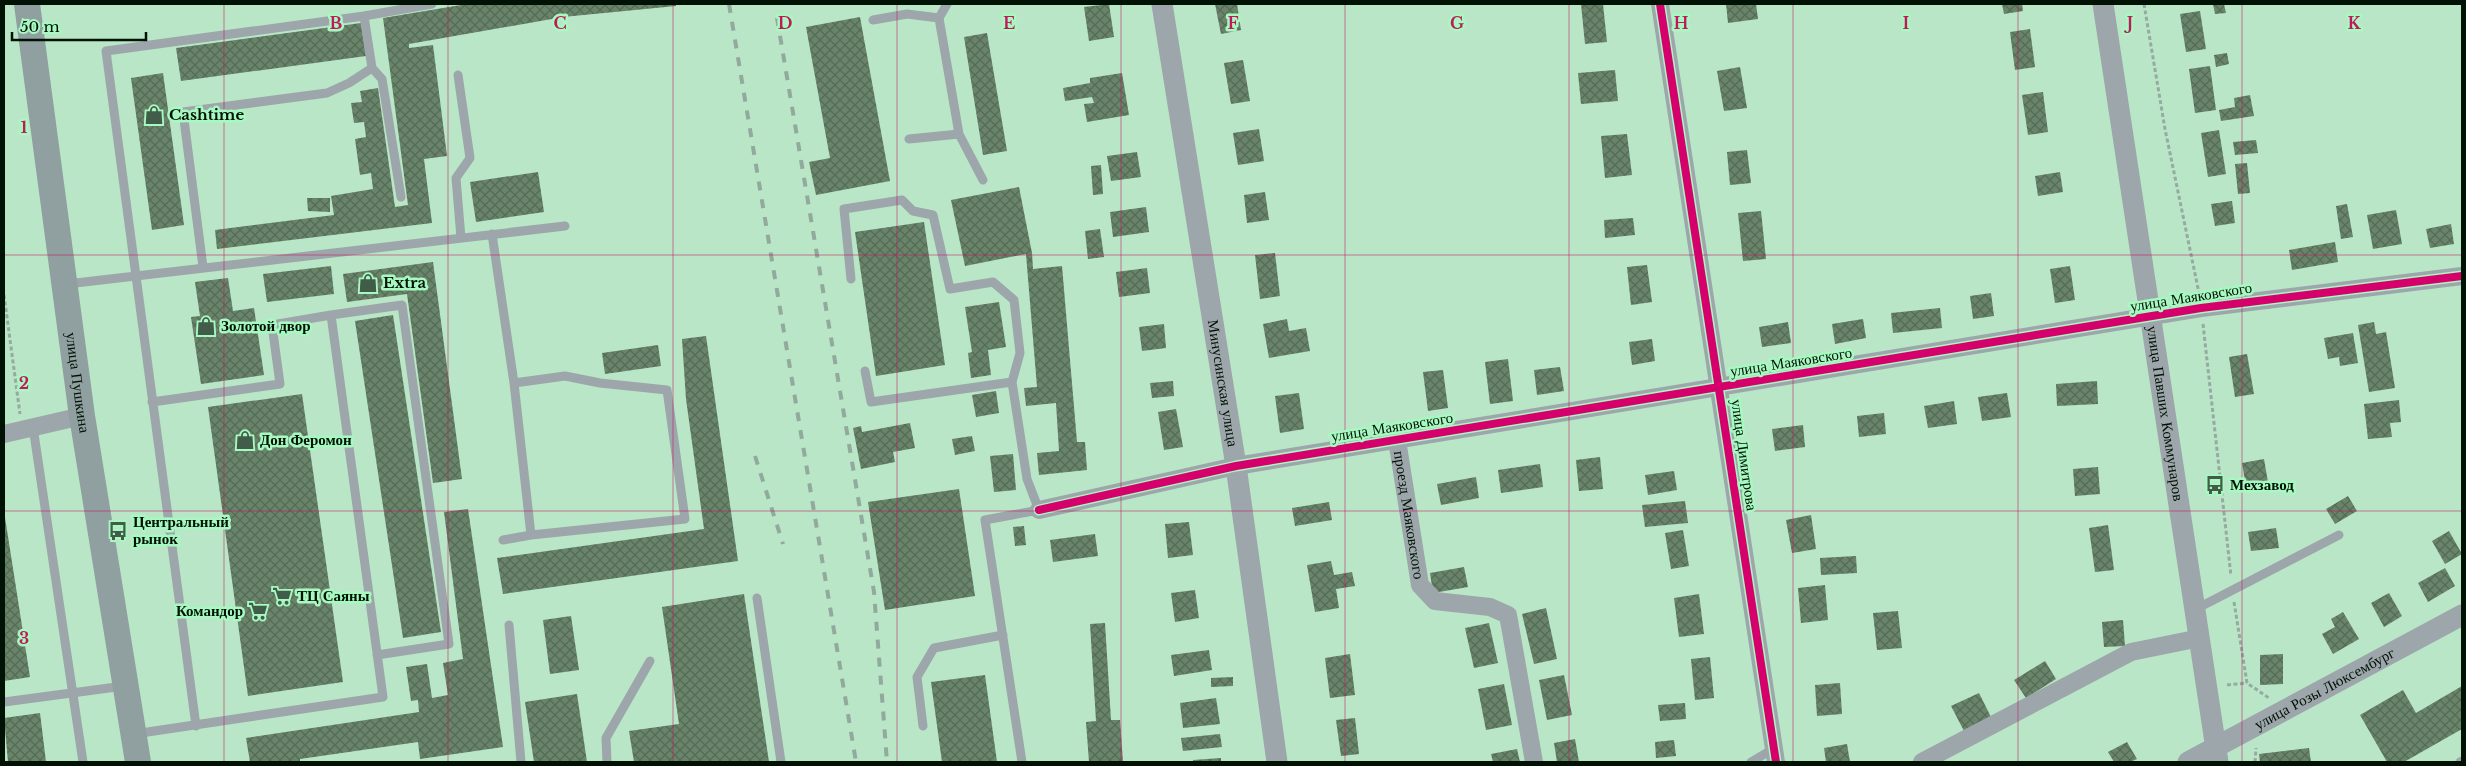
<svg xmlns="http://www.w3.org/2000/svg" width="2466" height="766" viewBox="0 0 2466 766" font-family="'Libre Baskerville',serif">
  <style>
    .building { fill: url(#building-cross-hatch) }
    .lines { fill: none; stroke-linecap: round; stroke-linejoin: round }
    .path { stroke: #95aaa2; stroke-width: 3; stroke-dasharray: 4 2.5; stroke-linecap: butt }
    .service { stroke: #9da6ab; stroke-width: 9 }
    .minor { stroke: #9da6ab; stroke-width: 18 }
    .tertiary { stroke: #9da6ab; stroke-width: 21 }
    .primary { stroke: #909fa0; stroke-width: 26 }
    .rail { stroke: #91aa9d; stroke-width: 4; stroke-dasharray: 9 9; stroke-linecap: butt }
    .cycleway-casing { stroke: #a7f8c1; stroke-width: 11 }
    .cycleway { stroke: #d6006c; stroke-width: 8 }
    .grid { fill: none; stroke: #c2185b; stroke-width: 1; stroke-opacity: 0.55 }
    .labels { text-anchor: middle; stroke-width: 5; stroke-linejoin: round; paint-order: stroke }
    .poi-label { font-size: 15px; font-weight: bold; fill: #001204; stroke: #a7f8c1; text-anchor: start }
    .street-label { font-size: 15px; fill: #001204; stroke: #a7f8c1 }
    .grid-label { font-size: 16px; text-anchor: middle; font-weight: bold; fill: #c2185b; stroke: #a7f8c1; stroke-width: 5; stroke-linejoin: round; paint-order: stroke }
  </style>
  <defs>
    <pattern id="building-cross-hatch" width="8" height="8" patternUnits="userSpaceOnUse" patternTransform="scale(1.25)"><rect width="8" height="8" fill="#69846a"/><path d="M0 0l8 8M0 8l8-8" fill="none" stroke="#546b55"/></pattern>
  </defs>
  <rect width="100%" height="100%" fill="#b9e6c7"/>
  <path class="building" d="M467 4H676V6L563 17 409 44V48L433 45 447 156 424 159 432 223 217 249 215 230 334 215 331 196 373 189 371 173 360 175 355 139 366 137 364 122 354 123 351 103 362 102 360 91 378 88 395 207 408 205 383 18Z
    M1109 4 1114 37 1089 41 1084 7Z
    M1215 4H1237L1241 30 1221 34Z
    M1581 4H1603L1607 42 1585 44Z
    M1726 4H1756L1758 19 1728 23Z
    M2002 4H2022L2023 11 2004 14Z
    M2213 4H2224L2226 13 2215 14Z
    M2200 11 2206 49 2186 52 2180 14Z
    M860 17 890 181 816 195 809 162 830 158 806 27Z
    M361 23 366 56 181 81 176 48Z
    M2030 29 2035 67 2015 70 2010 32Z
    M987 33 1007 151 983 155 964 37Z
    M2227 53 2229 64 2216 67 2214 55Z
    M1243 60 1250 101 1231 104 1224 63Z
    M2210 66 2216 110 2195 113 2189 69Z
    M1740 67 1747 108 1724 111 1717 71Z
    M1615 70 1618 101 1581 104 1578 73Z
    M163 73 184 225 152 230 131 78Z
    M1122 73 1129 115 1087 122 1084 104 1094 103 1092 97 1065 101 1063 88 1090 83V78Z
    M2043 92 2048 132 2028 135 2022 95Z
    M2250 95 2254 116 2221 121 2219 110 2235 107 2234 98Z
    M1259 129 1264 161 1238 165 1233 133Z
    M2219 130 2226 174 2208 177 2201 133Z
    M1627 134 1632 175 1605 178 1601 136Z
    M2256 140 2258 153 2235 155 2233 142Z
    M1747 150 1751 183 1730 185 1727 152Z
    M1137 152 1141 177 1111 181 1107 156Z
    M2247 163 2250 193 2238 194 2235 164Z
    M1101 165 1103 194 1093 195 1091 166Z
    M538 172 544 212 476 222 470 182Z
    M2060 172 2063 192 2038 196 2035 176Z
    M1019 187 1032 253 1033 269 1062 266 1077 442H1085L1087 470 1039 475 1037 453 1059 451 1056 403 1026 406 1024 388 1037 387 1026 254 965 266 951 200Z
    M1265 192 1269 220 1247 223 1244 195Z
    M307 198H330V212L308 211Z
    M2232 201 2235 223 2215 226 2211 204Z
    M2347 204 2353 237 2341 239 2336 206Z
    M1146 207 1149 232 1113 237 1110 212Z
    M2396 210 2402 244 2373 249 2367 215Z
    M1761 211 1766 259 1743 261 1738 213Z
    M1633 218 1635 235 1605 238 1604 220Z
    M924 222 945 365 876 376 855 232Z
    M2451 224 2454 244 2430 248 2426 229Z
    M1100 229 1104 257 1088 259 1085 231Z
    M2335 242 2338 262 2292 270 2289 250Z
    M1275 253 1280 296 1260 299 1255 255Z
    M433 262 462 479 433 483 407 294 347 302 343 274Z
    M1647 265 1652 302 1631 305 1627 267Z
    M331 266 334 294 267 302 263 274Z
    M2070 266 2075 300 2055 303 2050 269Z
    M1147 268 1150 293 1119 297 1116 272Z
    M228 278 233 311 254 308 264 375 201 384 191 317 200 316 195 282Z
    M1991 293 1994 316 1973 319 1970 296Z
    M999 302 1006 347 988 350 991 375 971 378 968 353 972 352 965 307Z
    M1940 308 1942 328 1893 333 1891 313Z
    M393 315 441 632 403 638 355 321Z
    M1287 319 1289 331 1306 328 1310 351 1269 358 1263 324Z
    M1863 319 1866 338 1835 344 1832 324Z
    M1788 322 1791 343 1762 347 1759 327Z
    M2374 322 2376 334 2386 332 2395 388 2369 392 2358 325Z
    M1164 324 1166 348 1142 351 1139 327Z
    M2353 333 2358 363 2340 366 2339 357 2328 359 2324 338Z
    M706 336 738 561 503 594 497 558 704 529 686 399 682 339Z
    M1652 339 1655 361 1632 365 1629 342Z
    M658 345 661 366 605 374 602 353Z
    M2247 354 2254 394 2235 397 2229 357Z
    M1508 359 1513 401 1490 404 1485 362Z
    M1560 367 1564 391 1537 395 1534 370Z
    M1443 370 1448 408 1428 411 1423 372Z
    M1173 381 1174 396 1152 398 1150 383Z
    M2097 381 2098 404 2057 406 2056 384Z
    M996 391 999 413 976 417 972 395Z
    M1299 393 1304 429 1280 433 1275 396Z
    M2007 393 2011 417 1982 421 1978 397Z
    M302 394 343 682 248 696 208 407Z
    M2399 400 2401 422 2390 423 2392 437 2368 439 2364 404Z
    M1954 401 1957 424 1928 428 1924 406Z
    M1176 409 1183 447 1164 450 1158 412Z
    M1884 413 1886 434 1859 437 1857 416Z
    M910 423 915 448 893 452 895 462 861 469 853 428 861 426 862 432Z
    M1803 425 1805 447 1775 451 1772 429Z
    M972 436 975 451 955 455 952 439Z
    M1013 454 1016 490 994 492 990 456Z
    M1600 457 1603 489 1579 491 1576 460Z
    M2264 459 2269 488 2247 492 2242 463Z
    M1540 464 1543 487 1501 493 1498 470Z
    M2098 467 2100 494 2075 496 2073 469Z
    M1674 471 1677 490 1648 495 1645 475Z
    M1476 477 1479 498 1441 505 1437 484Z
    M959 489 975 596 885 610 868 502Z
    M2348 496 2357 511 2335 524 2326 509Z
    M1685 501 1688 523 1645 527 1642 505Z
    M1329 502 1332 520 1295 526 1292 508Z
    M468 509 503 747 420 759 418 742 300 759V762H250L246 738 419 712 418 700 411 701 406 667 427 664 432 698 448 695 443 663 463 659 444 512Z
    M4 511 30 677 4 681Z
    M1811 515 1816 549 1792 553 1786 520Z
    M1189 522 1193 555 1168 558 1165 524Z
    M2108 525 2114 570 2095 572 2089 528Z
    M1024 526 1026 545 1015 546 1013 527Z
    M2276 528 2279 548 2251 551 2248 532Z
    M1683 530 1689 566 1671 569 1665 533Z
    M2449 531 2462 554 2445 564 2432 541Z
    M1095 534 1098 556 1053 562 1050 540Z
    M1856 556 1857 573 1821 575 1820 558Z
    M1331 561 1334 575 1352 572 1355 586 1336 589 1339 608 1315 612 1307 565Z
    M1464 567 1468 587 1433 593 1430 573Z
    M2445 568 2455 586 2428 602 2418 583Z
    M1825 585 1828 620 1801 623 1798 588Z
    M1195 590 1199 618 1175 622 1171 593Z
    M2389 593 2402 616 2384 627 2371 603Z
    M744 594 769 762H634L629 731 679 724 662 607Z
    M1699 594 1704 634 1679 637 1674 598Z
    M1546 608 1557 659 1534 664 1522 614Z
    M1898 611 1902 648 1877 650 1873 613Z
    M2343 612 2359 639 2333 654 2322 634 2335 627 2331 619Z
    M571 616 579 670 550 674 543 620Z
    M2123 620 2125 646 2104 647 2102 622Z
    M1105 623 1111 720H1120L1123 762H1089L1086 722 1096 721 1090 624Z
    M1489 623 1498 663 1474 668 1465 628Z
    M1209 650 1212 670 1174 676 1171 655Z
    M1350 654 1355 695 1330 698 1325 658Z
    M2283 654V684L2260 685V655Z
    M1710 657 1714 698 1695 700 1691 659Z
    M2045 661 2056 679 2026 698 2014 680Z
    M985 675 997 762H942L931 682Z
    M1564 675 1572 715 1547 720 1539 680Z
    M1233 677V686L1211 687V678Z
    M1840 683 1842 714 1817 716 1815 685Z
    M1504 684 1512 725 1486 730 1478 689Z
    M2462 686V729L2404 762H2387L2360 715 2403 690 2416 713Z
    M1979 693 1991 717 1964 731 1951 706Z
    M577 694 587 762H534L525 702Z
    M1216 698 1220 724 1183 728 1180 703Z
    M1685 703 1686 719 1660 721 1658 705Z
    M40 713 46 762H8L4 718Z
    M1355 718 1359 754 1341 756 1336 720Z
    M1220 734 1222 747 1183 751 1181 738Z
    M1575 739 1579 762H1557L1554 743Z
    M1674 740 1676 756 1656 758 1655 742Z
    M2127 742 2137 759 2130 762H2114L2108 752Z
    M1847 744 1850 762H1826L1824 748Z
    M2309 748 2311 762H2260L2259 754Z
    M1517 749 1520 762H1493L1491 754Z
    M1221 758V762H1193V760Z"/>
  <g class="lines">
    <path class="path" d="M2144 4 2165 129 2199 293
      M4 295 20 414
      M2203 324 2231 576
      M2234 602 2247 683 2269 698
      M2227 685 2247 683
      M2255 762 2256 748"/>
    <path class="service" d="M947 4 939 18 959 134 983 180
      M873 20 907 14 939 18
      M372 68 382 79 401 197
      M458 75 470 158 456 178 461 238
      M909 139 959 134
      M492 234 514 383 531 535
      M203 267 183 112 327 93 349 83 372 68 364 16
      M851 279 844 209 902 200 913 211 933 215 950 289 993 282 1014 300 1020 353 1012 382 1027 479 1039 510 985 520 1022 762
      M67 284 565 226
      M331 315 402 305 449 644 377 655
      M865 371 871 402 1012 382
      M33 427 83 762
      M503 540 531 535 685 519 667 390 600 383 565 376 514 383
      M757 598 781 762
      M2196 609 2339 535
      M509 625 521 762
      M4 702 124 686
      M196 726 106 51 364 16 432 4
      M923 726 917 677 934 648 1003 635
      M134 734 383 697 331 315 272 325 280 384 152 402
      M607 762 606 738 650 661
      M1751 762 1773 749
      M2460 762 2462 761"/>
    <g class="minor">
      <path d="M1660 4 1776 762"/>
      <path d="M4 434 82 416"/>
      <path id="s1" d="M1397 440 1420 585 1435 601 1490 607 1508 615 1534 762"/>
      <path d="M1039 510 1236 466 2201 308 2462 276"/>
      <path d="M1922 762 2131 652 2200 638"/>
    </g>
    <g class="tertiary">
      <path id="s2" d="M1162 4 1236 466 1277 762"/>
      <path id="s3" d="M2103 4 2218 762"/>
      <path id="s4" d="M2188 762 2462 615"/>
    </g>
    <path class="primary" id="s5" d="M27 4 82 416 138 762"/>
    <path class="rail" d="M729 4 856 762
      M777 18 874 592 887 762
      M755 456 783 544"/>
    <g class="cycleway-casing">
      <path id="cycleway" d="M1660 4 1776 762
        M1039 510 1236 466 2201 308 2462 276"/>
    </g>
    <use href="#cycleway" class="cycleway"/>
  </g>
  <path class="grid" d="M224 4V762M448 4V762M673 4V762M897 4V762M1121 4V762M1345 4V762M1569 4V762M1793 4V762M2018 4V762M2242 4V762M4 255H2462M4 511H2462"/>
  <defs>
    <g id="shop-bare" transform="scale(1.5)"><path d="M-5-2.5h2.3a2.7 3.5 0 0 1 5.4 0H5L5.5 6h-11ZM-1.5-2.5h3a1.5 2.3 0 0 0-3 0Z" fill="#415c48" stroke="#a7f8c1" stroke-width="2.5" paint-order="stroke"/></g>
    <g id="bus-bare" transform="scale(1.5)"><path d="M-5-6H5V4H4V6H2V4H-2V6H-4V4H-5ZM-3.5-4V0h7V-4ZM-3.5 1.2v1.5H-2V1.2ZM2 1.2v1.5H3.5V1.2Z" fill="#415c48" stroke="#a7f8c1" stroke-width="2.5" paint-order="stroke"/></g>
    <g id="supermarket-bare" transform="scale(1.5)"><path d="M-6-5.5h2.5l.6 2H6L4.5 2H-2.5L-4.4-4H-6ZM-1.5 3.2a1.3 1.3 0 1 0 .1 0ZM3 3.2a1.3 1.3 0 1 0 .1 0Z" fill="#415c48" stroke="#a7f8c1" stroke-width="2.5" paint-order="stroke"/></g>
  </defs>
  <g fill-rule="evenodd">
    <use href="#shop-bare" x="154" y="115"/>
    <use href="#shop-bare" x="368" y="283"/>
    <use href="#shop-bare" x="206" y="326"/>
    <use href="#shop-bare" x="245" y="440"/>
    <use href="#bus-bare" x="2215" y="485"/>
    <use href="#bus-bare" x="118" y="531"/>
    <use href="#supermarket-bare" x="282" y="596"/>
    <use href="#supermarket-bare" x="258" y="611"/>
  </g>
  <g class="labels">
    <g class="poi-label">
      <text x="169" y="120">Cashtime</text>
      <text x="383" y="288">Extra</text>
      <text x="221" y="331">Золотой двор</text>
      <text x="260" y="445">Дон Феромон</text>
      <text x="2230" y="490">Мехзавод</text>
      <text x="133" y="527">Центральный<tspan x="133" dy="17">рынок</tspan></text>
      <text x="297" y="601">ТЦ Саяны</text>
      <text x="243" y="616" text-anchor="end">Командор</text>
    </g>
    <g class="street-label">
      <text transform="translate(2191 297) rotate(-9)" y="5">улица Маяковского</text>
      <text transform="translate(1791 362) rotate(-9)" y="5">улица Маяковского</text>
      <text dy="5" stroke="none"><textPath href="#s2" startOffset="384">Минусинская улица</textPath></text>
      <text dy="5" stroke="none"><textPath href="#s5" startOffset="382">улица Пушкина</textPath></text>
      <text dy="5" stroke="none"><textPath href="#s3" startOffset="414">улица Павших Коммунаров</textPath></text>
      <text transform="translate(1392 427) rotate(-9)" y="5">улица Маяковского</text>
      <text transform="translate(1744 455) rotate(82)" y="5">улица Димитрова</text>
      <text dy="5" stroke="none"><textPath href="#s1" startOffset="76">проезд Маяковского</textPath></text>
      <text dy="5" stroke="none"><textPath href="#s4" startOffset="155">улица Розы Люксембург</textPath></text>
    </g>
  </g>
  <g class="grid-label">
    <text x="336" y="29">B</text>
    <text x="560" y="29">C</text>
    <text x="785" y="29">D</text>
    <text x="1009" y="29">E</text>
    <text x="1233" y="29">F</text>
    <text x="1457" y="29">G</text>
    <text x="1681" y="29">H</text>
    <text x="1906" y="29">I</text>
    <text x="2130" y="29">J</text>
    <text x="2354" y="29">K</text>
    <text x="24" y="133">1</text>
    <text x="24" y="389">2</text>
    <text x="24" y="644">3</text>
  </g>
  <rect width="2466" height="766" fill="none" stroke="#001204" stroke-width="10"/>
  <path d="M12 32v8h134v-8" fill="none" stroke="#001204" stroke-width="2.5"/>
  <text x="20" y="32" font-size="15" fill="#001204" stroke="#a7f8c1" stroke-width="4" paint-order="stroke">50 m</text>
</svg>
